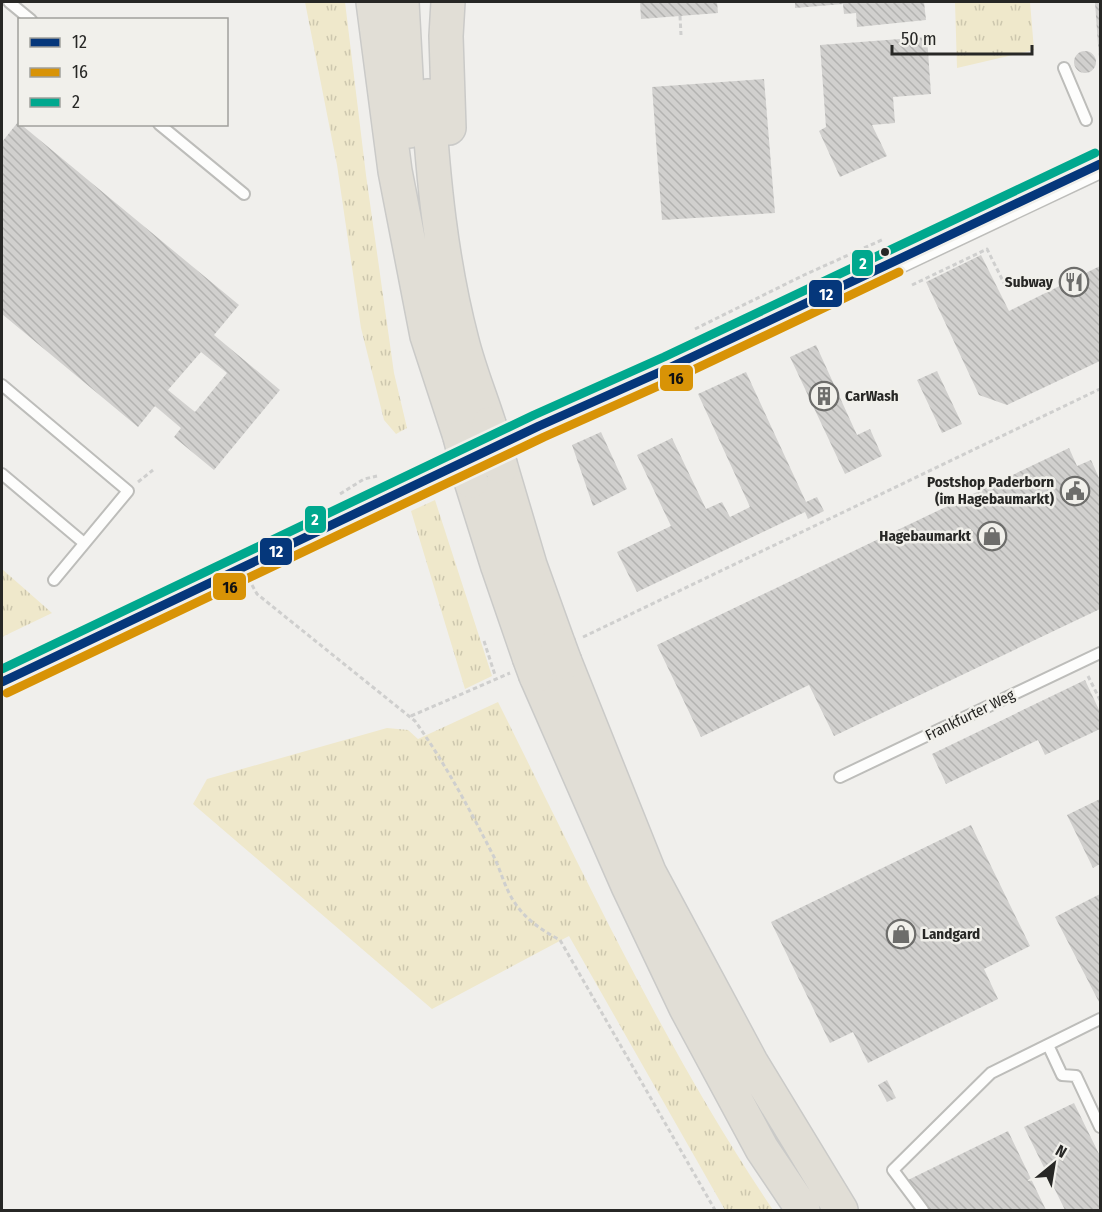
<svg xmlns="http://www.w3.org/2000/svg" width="1102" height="1212" viewBox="0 0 1102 1212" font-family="'Fira Sans Condensed',sans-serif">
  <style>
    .grass { fill: url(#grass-tufts) }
    .building { fill: url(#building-back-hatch); fill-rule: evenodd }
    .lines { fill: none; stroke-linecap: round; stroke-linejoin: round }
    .service-casing { stroke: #bdbdba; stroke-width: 14 }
    .tertiary-casing { stroke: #bdbdba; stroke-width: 30 }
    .trunk-casing { stroke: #cacac8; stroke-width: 36 }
    .path { stroke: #cfcfce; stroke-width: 3; stroke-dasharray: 4.5 3; stroke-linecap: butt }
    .service { stroke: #fdfdfc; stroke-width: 10 }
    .tertiary { stroke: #fdfdfc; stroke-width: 27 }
    .trunk { stroke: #e1ded6; stroke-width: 33 }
    .trunk-bridge-casing { stroke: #cacac8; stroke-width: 36; stroke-linecap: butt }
    .trunk-bridge { stroke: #e1ded6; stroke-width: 33 }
    .bus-1-casing { stroke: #f1f0eb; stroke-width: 14 }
    .bus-2-casing { stroke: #f1f0eb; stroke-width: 14 }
    .bus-3-casing { stroke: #f1f0eb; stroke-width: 14 }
    .bus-1 { stroke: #05377b; stroke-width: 9 }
    .bus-2 { stroke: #d89306; stroke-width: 9 }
    .bus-3 { stroke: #00a88e; stroke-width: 9 }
    .bus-dot { fill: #272725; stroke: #f1f0eb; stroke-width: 2 }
    .labels { text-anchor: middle; stroke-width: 5; stroke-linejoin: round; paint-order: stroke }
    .poi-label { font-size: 15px; font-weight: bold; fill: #272725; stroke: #f1f0eb; text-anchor: end }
    .street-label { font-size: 15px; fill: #272725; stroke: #f1f0eb }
    .line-badge { stroke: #f1f0eb; stroke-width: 2 }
    .badge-label { font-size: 16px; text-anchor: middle; font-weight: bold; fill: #fff }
    .pale-badge-label { font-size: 16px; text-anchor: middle; font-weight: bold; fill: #111 }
  </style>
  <defs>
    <pattern id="grass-tufts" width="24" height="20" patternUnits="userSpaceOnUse" patternTransform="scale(1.5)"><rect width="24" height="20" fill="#efe8cb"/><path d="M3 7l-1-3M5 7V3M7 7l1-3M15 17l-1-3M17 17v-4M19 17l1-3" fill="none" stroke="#cdc7ae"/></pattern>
    <pattern id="building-back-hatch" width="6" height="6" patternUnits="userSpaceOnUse" patternTransform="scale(1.5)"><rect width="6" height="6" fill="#d1d0ce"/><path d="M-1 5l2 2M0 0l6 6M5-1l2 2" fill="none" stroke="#b3b3b1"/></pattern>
  </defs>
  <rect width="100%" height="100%" fill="#f0efec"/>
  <path class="grass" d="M305 2H345L366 175 394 373 407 428 396 434 384 420 361 328 337 165Z
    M955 2H1030L1034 50 957 68Z
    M435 500 492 676 465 689 411 511Z
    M2 569 52 613 2 637Z
    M498 702C584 874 665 1050 773 1210H725L569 936 432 1009 193 804 207 779 387 728 408 730 418 739Z"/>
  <path class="building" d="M640 2H717L718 13 641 19Z
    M795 2H924L926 20 857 27 856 13 844 14 843 4 795 8Z
    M1095 2H1100V59H1099Z
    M927 37 931 94 893 97 895 123 872 125 887 156 840 177 819 131 826 127 820 45Z
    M1074 62a11 11 0 1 1 22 0a11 11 0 1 1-22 0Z
    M764 79 775 213 662 220 652 87Z
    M18 122 239 305 214 335 280 390 214 470 174 437 181 428 155 406 138 427 2 314V142ZM201 352 227 373 195 412 168 390Z
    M981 255 1009 311 1100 266V361L1007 405 979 395 926 282Z
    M816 345 857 435 870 429 882 456 845 474 790 357Z
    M937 371 962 424 942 433 917 380Z
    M746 372 806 502 817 497 824 511 808 519 805 512 637 592 617 552 671 526 637 455 672 438 706 509 722 502 730 517 750 507 698 394Z
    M601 432 627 489 593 506 572 445Z
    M1069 448 1077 466 1091 460 1100 480V609L834 736 809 685 701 737 657 645Z
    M1085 680 1100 712V729L1045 755 1038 740 946 784 932 754Z
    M1100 799V864L1093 868 1067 815Z
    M971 825 1030 946 984 969 998 999 868 1063 853 1032 830 1043 771 922Z
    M1100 894V1001L1099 1002 1055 917Z
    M887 1080 896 1098 887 1102 878 1085Z
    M1074 1103 1100 1156V1210H1065L1024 1127Z
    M1008 1131 1046 1210H928L906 1181Z"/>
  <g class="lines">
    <g class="service-casing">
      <path id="service" d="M9 2 31 20
        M1064 68 1086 120
        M159 124 244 194
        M2 385 128 491 54 580
        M2 474 84 543
        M840 777 1100 653
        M1048 1045 1062 1075 1076 1076 1100 1127
        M923 1210 893 1170 991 1073 1100 1019"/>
    </g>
    <g class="tertiary-casing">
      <path id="tertiary" d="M2 682 395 494 539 426 669 368 1100 164"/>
    </g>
    <g class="trunk-casing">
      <path id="trunk" d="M373 2 395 171 427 336 460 437
        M402 2 409 131
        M448 2 446 36 449 128
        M428 96C433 178 441 261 462 341 469 369 480 396 489 424
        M501 467 530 565 558 643
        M471 481 498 567 529 657
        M565 662 649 872 751 1062 841 1210
        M536 676 628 886 686 1008 762 1149 803 1210"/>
    </g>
    <path class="path" d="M680 16 681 35
      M912 285 987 249 1004 283
      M695 329 804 275 884 239
      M138 482 153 470
      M340 494 364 479 377 476
      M252 585 257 594 415 721C445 763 470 810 494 857 501 871 505 889 515 903 526 920 543 931 560 940L715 1210
      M583 637 1100 389
      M484 641 495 675
      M1088 676 1100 700
      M411 716 510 673"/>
    <use href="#service" class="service"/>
    <use href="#tertiary" class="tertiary"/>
    <use href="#trunk" class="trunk"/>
    <g class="trunk-bridge-casing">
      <path id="trunk-bridge" d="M489 424 501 467
        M460 437 471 481
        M558 643 565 662
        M529 657 536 676"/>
    </g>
    <use href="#trunk-bridge" class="trunk-bridge"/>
    <g class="bus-1-casing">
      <path id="bus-1" d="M2 682 539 426 669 368 1100 164"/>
    </g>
    <g class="bus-2-casing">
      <path id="bus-2" d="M7 693 544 437 674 379 899 272"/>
    </g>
    <g class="bus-3-casing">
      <path id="bus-3" d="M2 669 534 415 664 357 1095 153"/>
    </g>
    <use href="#bus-1" class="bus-1"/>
    <use href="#bus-2" class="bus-2"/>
    <use href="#bus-3" class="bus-3"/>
  </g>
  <defs>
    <g id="restaurant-ring" transform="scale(1.5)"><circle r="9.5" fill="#f1f0eb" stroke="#6d6d6b" stroke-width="1.5"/><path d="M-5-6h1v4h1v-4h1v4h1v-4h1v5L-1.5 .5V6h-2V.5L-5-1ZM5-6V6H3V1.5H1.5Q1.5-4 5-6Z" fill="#6d6d6b"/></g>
    <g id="building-ring" transform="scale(1.5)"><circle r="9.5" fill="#f1f0eb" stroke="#6d6d6b" stroke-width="1.5"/><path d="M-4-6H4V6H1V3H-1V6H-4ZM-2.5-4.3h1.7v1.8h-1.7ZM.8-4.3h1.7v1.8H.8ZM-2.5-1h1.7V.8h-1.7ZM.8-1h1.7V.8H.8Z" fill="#6d6d6b"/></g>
    <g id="civic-ring" transform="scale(1.5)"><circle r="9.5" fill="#f1f0eb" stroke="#6d6d6b" stroke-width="1.5"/><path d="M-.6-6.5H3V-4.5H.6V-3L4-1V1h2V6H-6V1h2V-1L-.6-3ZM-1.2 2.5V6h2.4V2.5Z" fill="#6d6d6b"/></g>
    <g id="shop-ring" transform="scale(1.5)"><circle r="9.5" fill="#f1f0eb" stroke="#6d6d6b" stroke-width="1.5"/><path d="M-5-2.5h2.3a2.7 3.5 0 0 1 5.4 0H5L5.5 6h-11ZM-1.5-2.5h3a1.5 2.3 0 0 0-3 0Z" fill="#6d6d6b"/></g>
  </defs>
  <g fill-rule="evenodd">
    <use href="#restaurant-ring" x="1074" y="282"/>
    <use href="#building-ring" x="824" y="396"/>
    <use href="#civic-ring" x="1075" y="491"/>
    <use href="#shop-ring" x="992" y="536"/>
    <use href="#shop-ring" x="901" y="934"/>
  </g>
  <circle class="bus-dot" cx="885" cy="252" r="5"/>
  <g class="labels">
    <g class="poi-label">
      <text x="1053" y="287">Subway</text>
      <text x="845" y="401" text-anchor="start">CarWash</text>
      <text x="1054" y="487">Postshop Paderborn<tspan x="1054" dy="17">(im Hagebaumarkt)</tspan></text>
      <text x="971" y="541">Hagebaumarkt</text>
      <text x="922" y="939" text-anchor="start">Landgard</text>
    </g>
    <g class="street-label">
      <text transform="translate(970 715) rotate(-26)" y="5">Frankfurter Weg</text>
    </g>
  </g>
  <g class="line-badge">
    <rect x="851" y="249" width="23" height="28" rx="6" fill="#00a88e"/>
    <rect x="808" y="279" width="35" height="29" rx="6" fill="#05377b"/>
    <rect x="659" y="364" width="35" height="28" rx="6" fill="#d89306"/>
    <rect x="304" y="505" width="23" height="29" rx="6" fill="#00a88e"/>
    <rect x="259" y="537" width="34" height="29" rx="6" fill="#05377b"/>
    <rect x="212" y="572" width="35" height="29" rx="6" fill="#d89306"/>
  </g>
  <g class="badge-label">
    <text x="863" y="269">2</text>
    <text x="826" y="300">12</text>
    <text x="315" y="525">2</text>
    <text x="276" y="557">12</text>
  </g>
  <g class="pale-badge-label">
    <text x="676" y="384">16</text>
    <text x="230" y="593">16</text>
  </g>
  <rect width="1102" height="1212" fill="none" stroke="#272725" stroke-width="6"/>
  <rect x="18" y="18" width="210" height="108" fill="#f1f0eb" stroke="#a0a09c" stroke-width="1.5"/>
  <rect x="30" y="38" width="30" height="9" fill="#05377b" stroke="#a0a09c" stroke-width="1.5"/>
  <text x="72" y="48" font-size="18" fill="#272725">12</text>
  <rect x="30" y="68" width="30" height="9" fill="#d89306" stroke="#a0a09c" stroke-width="1.5"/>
  <text x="72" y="78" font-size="18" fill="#272725">16</text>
  <rect x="30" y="98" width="30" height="9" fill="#00a88e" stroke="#a0a09c" stroke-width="1.5"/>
  <text x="72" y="108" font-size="18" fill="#272725">2</text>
  <g transform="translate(1054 1164) rotate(30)" stroke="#f1f0eb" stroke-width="4.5" paint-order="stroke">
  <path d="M0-4.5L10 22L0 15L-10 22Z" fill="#272725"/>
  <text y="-9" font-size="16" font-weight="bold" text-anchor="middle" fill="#272725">N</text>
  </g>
  <path d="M892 45v9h140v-9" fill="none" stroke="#272725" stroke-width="3"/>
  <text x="901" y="45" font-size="18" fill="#272725" stroke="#f1f0eb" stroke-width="4.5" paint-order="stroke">50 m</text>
</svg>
